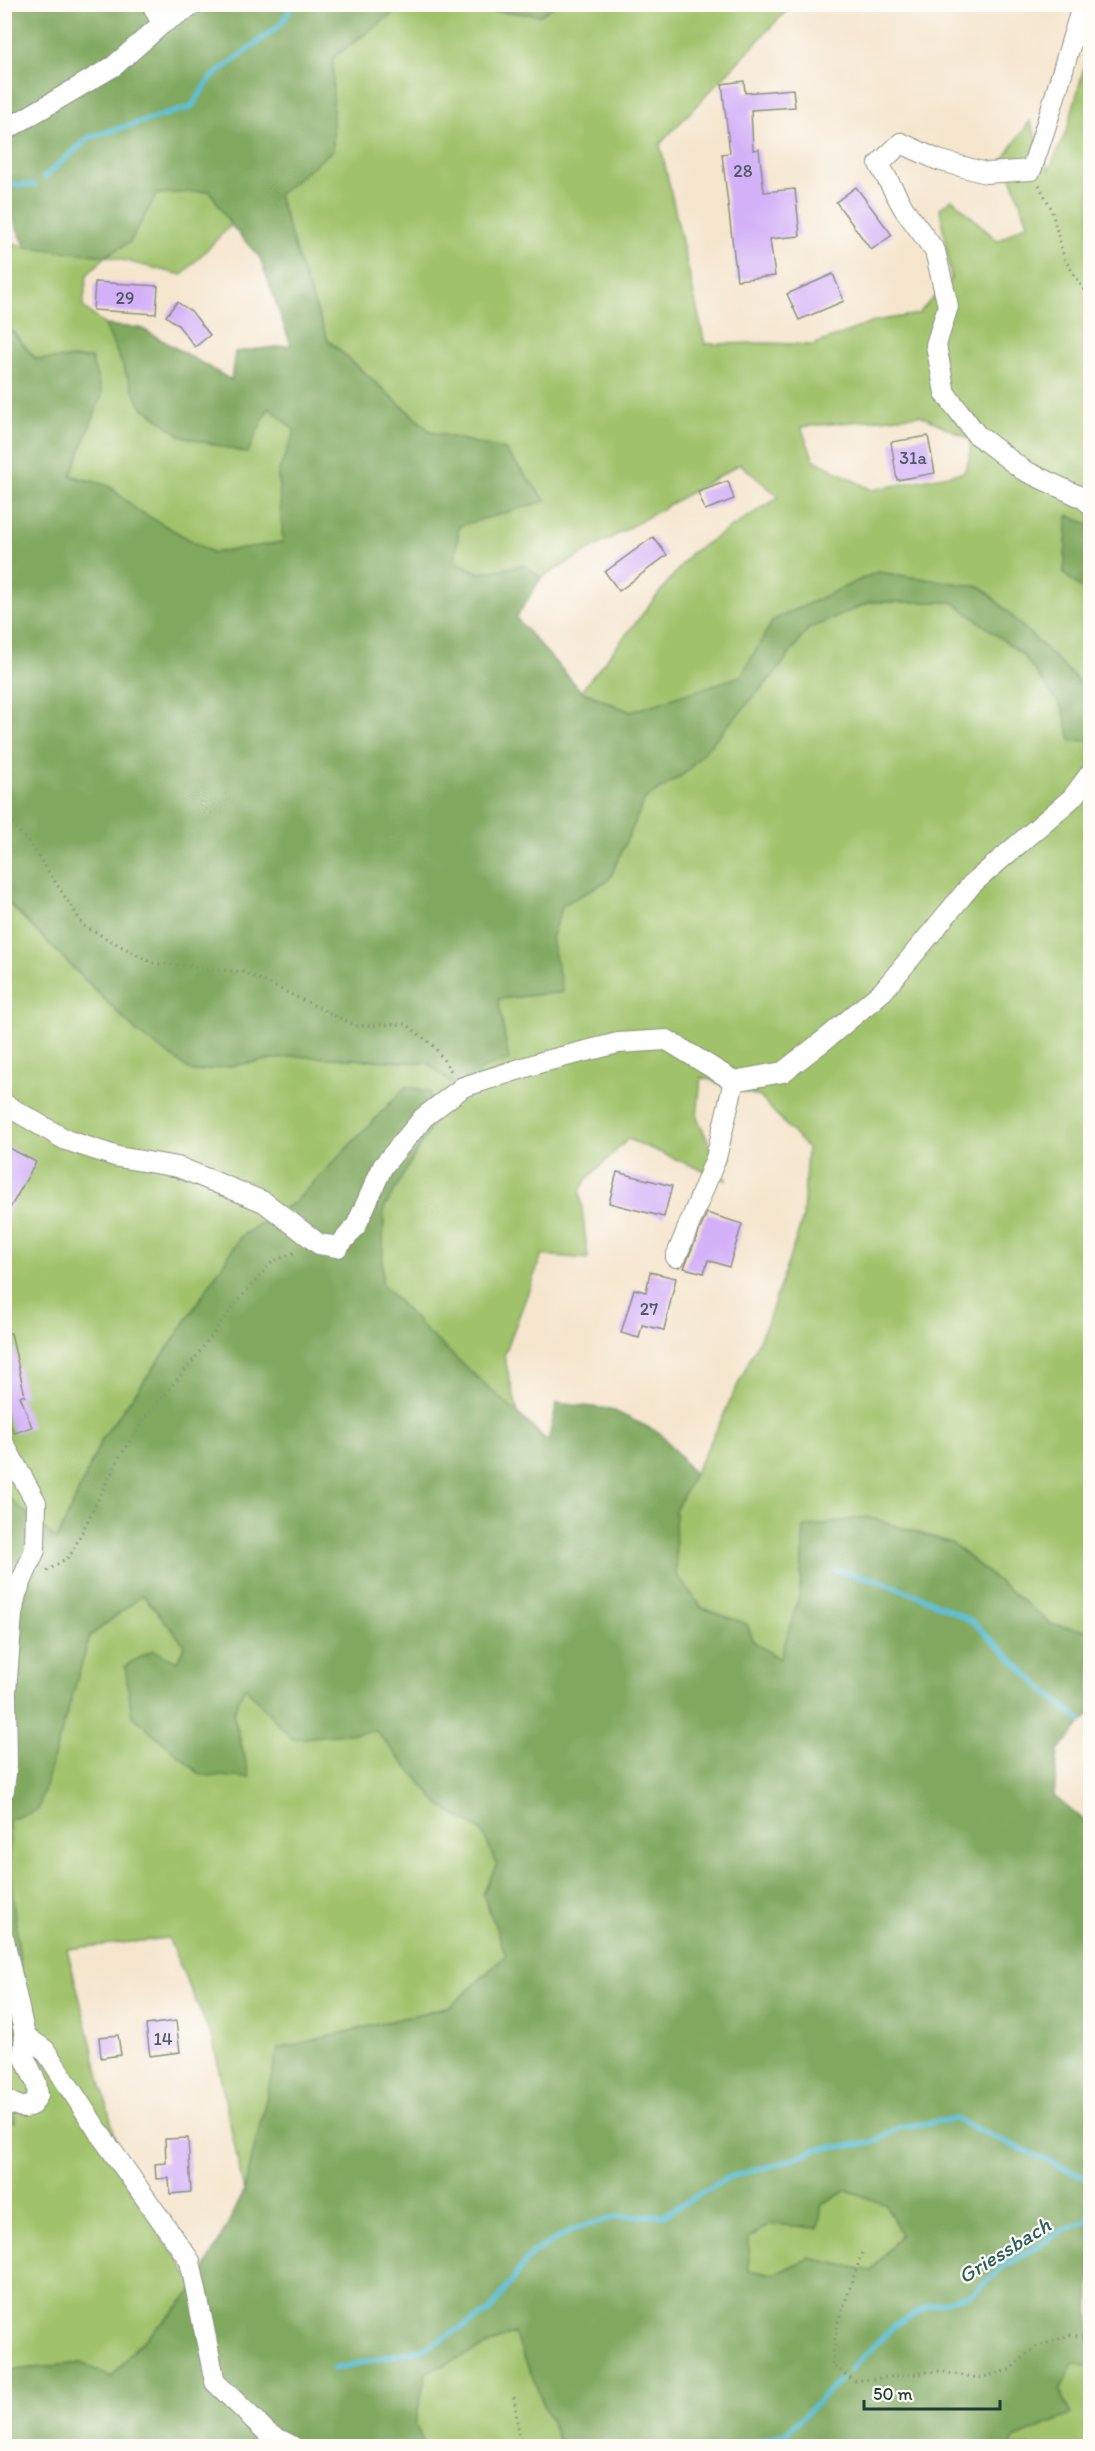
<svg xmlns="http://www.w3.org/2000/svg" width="1095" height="2451" viewBox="0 0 1095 2451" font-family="Itim,sans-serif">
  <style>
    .green { fill: #a0c26b; stroke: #608050; stroke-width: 1.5; fill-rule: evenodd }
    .forest { fill: #80a85f; stroke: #50724a; stroke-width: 1.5; fill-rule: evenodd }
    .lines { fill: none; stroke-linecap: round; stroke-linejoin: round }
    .stream { stroke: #5cc0da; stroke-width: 5 }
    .building { fill: #d3b0f8 }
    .minor-casing { stroke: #8a9180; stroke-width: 22 }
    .path { stroke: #8a9180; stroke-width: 3; stroke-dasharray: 1.5 4.5; stroke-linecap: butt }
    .minor { stroke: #fff; stroke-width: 20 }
    .labels { text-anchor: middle; stroke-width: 4.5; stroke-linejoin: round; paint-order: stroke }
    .number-label { font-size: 18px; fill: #4c5a65 }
    .water-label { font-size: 22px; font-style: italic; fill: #2e5e5e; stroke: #fdfcf7 }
  </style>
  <rect width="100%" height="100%" fill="#fdfcf7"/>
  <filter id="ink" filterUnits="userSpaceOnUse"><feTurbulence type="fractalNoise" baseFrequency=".0167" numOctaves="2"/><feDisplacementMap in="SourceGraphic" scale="12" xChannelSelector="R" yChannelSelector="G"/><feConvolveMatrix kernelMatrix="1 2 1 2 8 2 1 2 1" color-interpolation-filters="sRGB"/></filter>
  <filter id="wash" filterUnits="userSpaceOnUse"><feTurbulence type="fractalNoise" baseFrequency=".008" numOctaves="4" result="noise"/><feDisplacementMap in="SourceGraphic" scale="24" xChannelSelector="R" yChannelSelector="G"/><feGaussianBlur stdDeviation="1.35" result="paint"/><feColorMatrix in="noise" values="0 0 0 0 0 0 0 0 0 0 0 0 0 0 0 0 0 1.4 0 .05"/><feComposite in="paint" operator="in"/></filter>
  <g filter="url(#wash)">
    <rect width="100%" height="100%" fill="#f5e5cd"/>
    <path class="green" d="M555 4 792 5 660 144 705 344 769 343 813 345 876 321 918 314 951 279 940 208 952 199 998 241 1028 223 1004 158 1030 121 1049 170 1068 127 1090 45V525L1068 516 1064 574 1090 595 1089 691 982 587 877 572 773 620 742 676 631 712 581 691 691 553 779 497 740 464 541 578 525 565 479 573 455 561 459 526 545 500 505 450 431 432 328 340 301 268 278 194 333 150 332 58 404 5H444L446 8 541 15ZM920 415 970 439V456L964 472 872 490 814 460 801 427Z
      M210 191 231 225 182 275 106 256 87 275 83 307 105 325 140 405 269 406 296 431 278 473 283 542 213 553 137 510 109 486 70 475 102 395 91 358 36 359 5 322 4 240 26 247 130 242 157 194Z
      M871 602H953L1023 655 1063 709 1071 741 1090 740V1352L1082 1431 1090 1453V1631L1052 1625 951 1543 804 1527 800 1594 780 1659 753 1641 747 1624 702 1608 676 1574 675 1510 714 1435 768 1321 803 1218 807 1148 760 1097 701 1077 697 1117 726 1180 628 1139 586 1180 580 1192 588 1259 542 1255 504 1356 519 1417 426 1331 382 1284 384 1208 432 1125 406 1087 295 1202 241 1236 171 1344 102 1439 57 1540 5 1495 4 899 137 1032 193 1071 294 1056 428 1063 462 1092 483 1068 497 999 563 992 551 938 563 904 609 880 645 799 685 773 777 671 808 629Z
      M143 1595 185 1645 177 1663 250 1778 233 1712 245 1687 292 1739 376 1731 441 1806 481 1830 497 1864 483 1894 507 1955 451 2006 278 2049 244 2192 213 2040 168 1938 67 1949 126 2180 196 2287C169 2318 138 2345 112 2377L82 2363 14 2370 5 2367 4 2120 15 2122 13 2074 23 1987 10 1874 9 1820 38 1810 90 1636Z
      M847 2190 886 2205 901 2235 871 2271 809 2258 775 2274 748 2271 749 2238 770 2224 818 2228 822 2204Z
      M514 2332 561 2446H425L415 2424 426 2373Z
      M1075 2361 1090 2368V2446H1012V2440L1071 2414 1060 2390Z"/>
    <path class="forest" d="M5 5H404L333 58V150L278 195 301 268 328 340 431 432 505 450 546 501 459 526 455 561 479 573 525 565 541 578 516 618 581 691 631 712 741 676 773 620 877 572 982 587 1088 691 1090 686V740L1071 741 1063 709 1023 655 953 602H870L808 629 777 671 685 773 645 799 609 880 563 905 551 938 563 992 498 999 509 1060 483 1068 462 1092 428 1063 294 1056 193 1072 137 1032 5 899 4 322 36 359 91 358 102 395 71 476 109 486 137 510 213 553 283 542 278 473 295 431 269 407 247 453 181 436 140 405 105 325 141 328 231 380 235 352 291 345 260 258 231 225 210 191 157 194 130 242 106 256 26 247 5 204Z
      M444 5H555L541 15 446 8Z
      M1068 515 1090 525V595L1064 574Z
      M406 1087 430 1091 432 1125 384 1208 382 1284 426 1331 548 1441 557 1403 610 1409 660 1433 694 1474 675 1511 676 1574 702 1608 747 1624 753 1641 780 1659 800 1594 804 1527 868 1517 951 1543 1052 1625 1090 1631V1714L1058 1751 1054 1796 1090 1826V2368L1075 2362 1060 2390 1071 2414 1012 2440V2446H561L514 2333 426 2373 415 2424 425 2446H5V2367L14 2370 82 2363 112 2377 135 2348 173 2313 196 2287 244 2192 278 2049 451 2006 506 1955 483 1894 497 1864 481 1830 441 1806 376 1731 292 1739 245 1687 233 1713 250 1778 201 1775 132 1715 125 1666 153 1650 177 1662 185 1645 143 1595 90 1636 38 1810 9 1820 10 1874 23 1987 13 2074 15 2123 5 2120V1495L57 1540 102 1439 171 1344 241 1236 295 1202ZM847 2190 886 2205 901 2235 871 2271 809 2258 775 2274 749 2271V2238L770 2224 818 2228 822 2204Z
      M1090 1353V1453L1082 1432Z"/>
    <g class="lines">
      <path class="stream" d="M44 177 90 137 191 107 211 78 281 24 293 4
        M4 180 15 185H34
        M836 1570 877 1580 927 1599 973 1622 1047 1693 1082 1721
        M334 2369 426 2348 489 2312 532 2253 574 2229 615 2217 664 2215 729 2177 779 2164 817 2149 871 2143 900 2127 955 2119 1090 2180
        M849 2371 895 2325 928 2306 972 2294 1005 2265 1066 2229 1087 2221 1090 2216
        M747 2446 756 2442 786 2433 841 2379"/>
    </g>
    <g id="blocks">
      <path class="building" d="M744 81 745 93 793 89 795 107 751 110 753 150 759 149 764 192 795 189 800 236 770 239 775 276 737 280 722 154 730 153 722 84Z
        M856 187 892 235 871 250 836 202Z
        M833 274 844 301 799 320 787 294Z
        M95 282 158 286 156 314 93 310Z
        M177 302 192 312 210 335 195 347 178 325 166 316Z
        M928 436 935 473 897 480 891 442Z
        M728 481 734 499 705 510 698 492Z
        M653 537 667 555 619 591 605 572Z
        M4 1145 36 1162 4 1219Z
        M617 1172 672 1186 664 1217 609 1203Z
        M707 1213 742 1224 729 1267 708 1260 704 1273 684 1268Z
        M650 1272 676 1278 664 1330 642 1325 639 1338 621 1333 634 1289 646 1292Z
        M11 1333 25 1396H20L32 1427 14 1433 4 1408V1334Z
        M176 2021 180 2052 150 2056 146 2025Z
        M118 2035 121 2055 101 2058 99 2037Z
        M188 2138 191 2192 170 2194 169 2178 156 2179 155 2164 166 2163 165 2139Z"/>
    </g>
  </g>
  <g filter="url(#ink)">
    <use href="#blocks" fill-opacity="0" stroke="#8a9180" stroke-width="1.5"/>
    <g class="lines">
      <g class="minor-casing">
        <path id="minor" d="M152 4 162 24
          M1083 4C1065 60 1051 115 1031 170L986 173 938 160 901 143 879 164 904 209 935 251 948 306 936 345 945 393 976 434 1023 470 1083 498 1090 504
          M4 131 114 66 162 24 194 4
          M4 1104 66 1140 118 1157 178 1167 264 1202 319 1244 338 1247 356 1226 383 1166 424 1117 463 1087 542 1062 618 1043 667 1040 734 1081 783 1072 827 1038 883 991 972 884 1072 798 1090 774
          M676 1257 716 1158 734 1081
          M4 1444 36 1502 35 1550 16 1594 12 1615 6 1692 7 1764 4 1790
          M4 1939 25 2036 23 2054 36 2082 38 2095 33 2104 24 2108 11 2103 4 2097
          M25 2036 45 2050 100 2134 190 2261 215 2382 269 2434 292 2446"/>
      </g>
      <path class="path" d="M1039 185 1051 208 1064 258 1090 300
        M4 814 31 845 84 926 152 963 244 972 357 1026 406 1024 434 1046 453 1074
        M47 1571 70 1556 120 1456 146 1417 195 1358 236 1303 273 1261 297 1252
        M1089 1743 1090 1741
        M862 2253 838 2322 832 2365 855 2381 937 2371 979 2378 1009 2370 1036 2347 1070 2335 1090 2338
        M514 2397 519 2436 526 2446"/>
      <use href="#minor" class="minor"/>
    </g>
  </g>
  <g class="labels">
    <g class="number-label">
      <text x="743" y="177">28</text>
      <text x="125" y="304">29</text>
      <text x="913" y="464">31a</text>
      <text x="649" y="1315">27</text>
      <text x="163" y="2045">14</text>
    </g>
    <g class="water-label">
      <text transform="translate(1004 2250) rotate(-32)" y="8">Griessbach</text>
    </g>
  </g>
  <rect width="1095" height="2451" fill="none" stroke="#fdfcf7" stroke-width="24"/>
  <path d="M864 2400v9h136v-9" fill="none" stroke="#1f3d34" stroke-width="3"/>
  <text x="873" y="2400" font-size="18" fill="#1f3d34" stroke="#fdfcf7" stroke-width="4.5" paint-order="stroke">50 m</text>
</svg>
